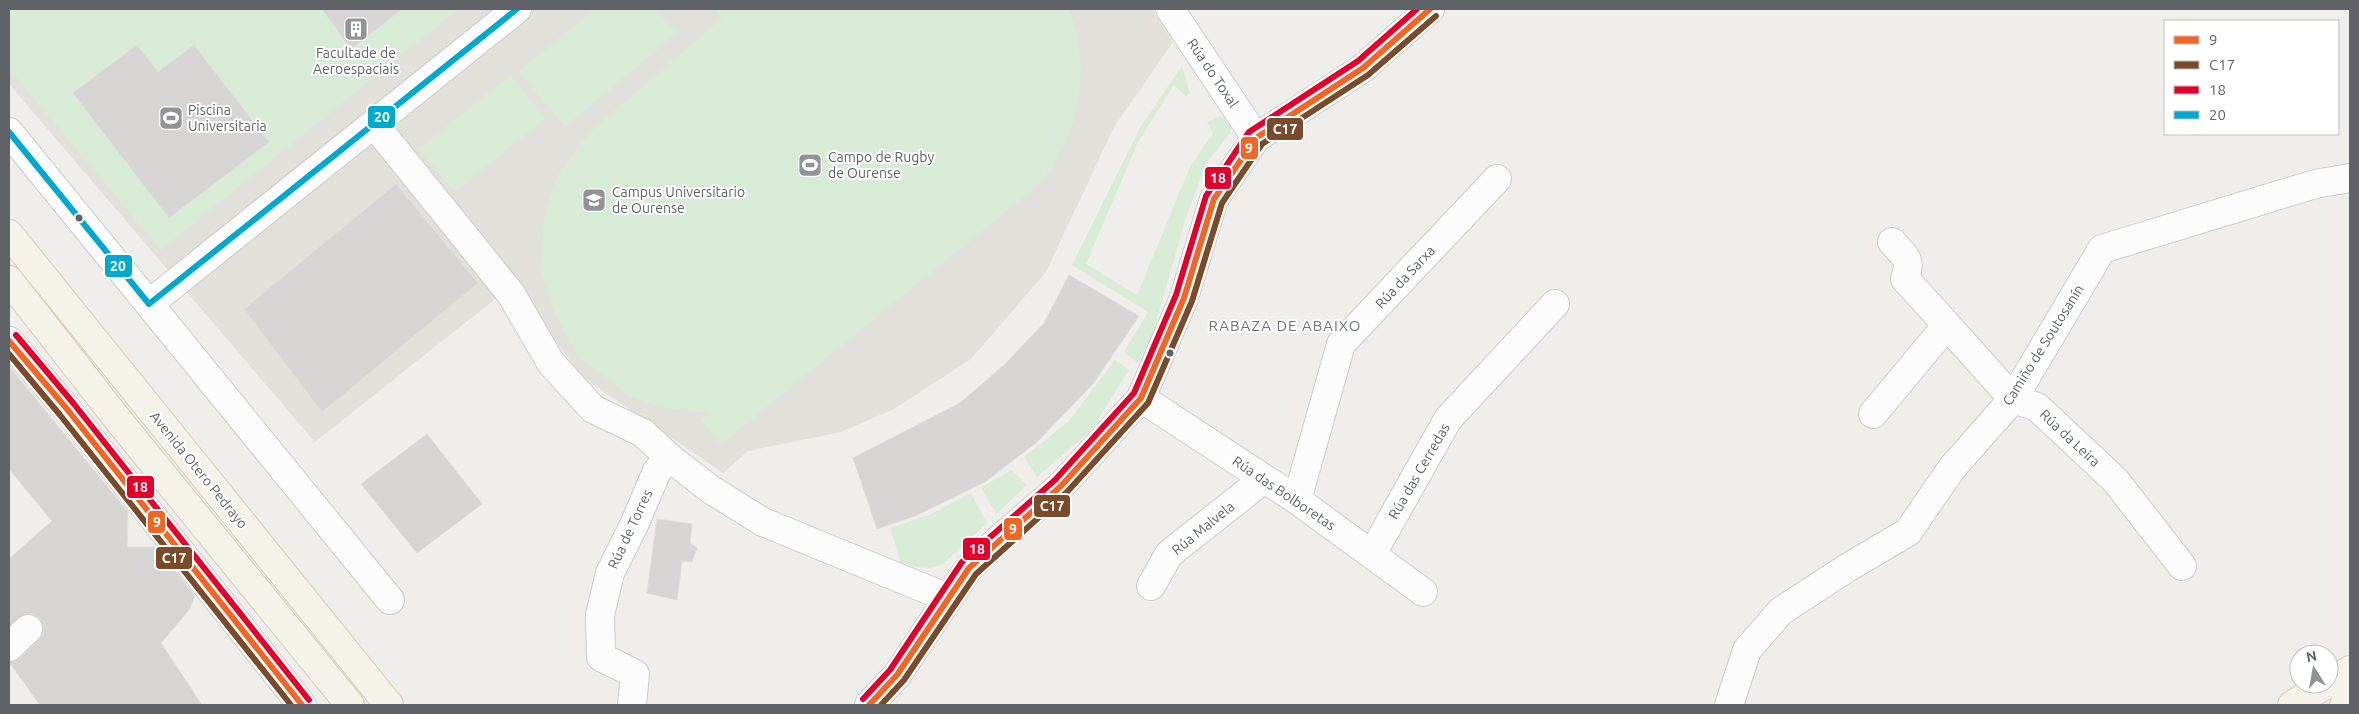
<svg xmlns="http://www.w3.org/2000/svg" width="2359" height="714" viewBox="0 0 2359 714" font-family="Ubuntu,sans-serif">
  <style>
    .education { fill: #e2e0da }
    .green { fill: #d8ebd6 }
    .building { fill: #d6d5d3; stroke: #deddd9 }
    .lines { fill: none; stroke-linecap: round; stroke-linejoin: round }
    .minor-casing { stroke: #cbcccc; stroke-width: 30 }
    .major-casing { stroke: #d7ceb8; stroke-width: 30 }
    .minor { stroke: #fdfcfc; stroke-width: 28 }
    .major { stroke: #f4f2e9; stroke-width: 28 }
    .bus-1-casing { stroke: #fff; stroke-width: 10 }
    .bus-2-casing { stroke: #fff; stroke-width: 10 }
    .bus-3-casing { stroke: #fff; stroke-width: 10 }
    .bus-4-casing { stroke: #fff; stroke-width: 10 }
    .bus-1 { stroke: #f26522; stroke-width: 6 }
    .bus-2 { stroke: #7a4b2a; stroke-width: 6 }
    .bus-3 { stroke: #e4002b; stroke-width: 6 }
    .bus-4 { stroke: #00a9ce; stroke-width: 6 }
    .bus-dot { fill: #5f6368; stroke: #fff; stroke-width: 2 }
    .labels { text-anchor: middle; stroke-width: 4; stroke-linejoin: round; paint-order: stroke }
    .poi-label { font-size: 14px; fill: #5f6368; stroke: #fff; text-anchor: start }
    .street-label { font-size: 14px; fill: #5f6368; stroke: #fff }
    .neighbourhood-label { font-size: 15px; letter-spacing: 1px; fill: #70757a; stroke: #fff }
    .line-badge { stroke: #fff; stroke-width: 2 }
    .badge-label { font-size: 14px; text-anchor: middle; font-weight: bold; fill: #fff }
  </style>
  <rect width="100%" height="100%" fill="#efeeea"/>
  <path class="education" d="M9 9H1152L1173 42 1114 127 1046 272 971 359 894 409 841 432 748 451 723 473 581 376 514 284 315 442 9 84Z"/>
  <path class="green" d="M9 9H458L161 250 9 69Z
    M595 9H655L677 33 565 127 519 71Z
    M715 9H1068C1089 56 1083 114 1057 159 1051 169 1043 178 1036 187L720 445 701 420 709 413 668 409 630 397 577 355 554 313 540 267 544 219 557 177 589 133 722 18Z
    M1182 66 1190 93 1186 97 1174 85 1138 142 1086 264 1137 295 1191 165 1213 134 1207 122 1219 116 1232 122 1230 133 1207 162 1186 217 1152 336 1138 363 1124 352 1148 312 1072 265 1141 126Z
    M510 75 546 118 455 192 419 149Z
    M1115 360 1129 370 1092 429 1037 477 1024 457 1069 421Z
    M1012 470 1027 485 996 514 981 487Z
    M971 493 987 523 943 564 931 568 915 567 901 563 890 528 929 515Z"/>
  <path class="building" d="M322 9H402L351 49Z
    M137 45 158 72 194 45 269 142 169 218 73 93Z
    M396 184 478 283 322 412 244 309Z
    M1069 275 1139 316 1093 384 1036 443 985 482 915 516 877 529 853 458 960 403 1004 365 1044 323Z
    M9 366 128 512 127 547H156L195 596 189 610 161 643 202 705H40L9 662 20 658 39 640 43 634V626L39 618 33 614H25L9 626V559L52 521 9 469Z
    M427 434 482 504 417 553 361 484Z
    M657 519 692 524 690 543 697 548 692 562 682 561 677 600 647 593Z"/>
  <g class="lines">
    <g class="minor-casing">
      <path id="minor" d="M1170 9 1256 138
        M374 124 511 294 551 363 593 409 643 433 670 458 710 489 763 522 948 598
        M9 132 390 600
        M1892 242C1905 257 1912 258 1905 279L1947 325
        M149 304 517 9
        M9 341 67 409 302 705
        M1141 398 1297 500 1423 592
        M1873 414 1947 325 2013 399 2037 407 2115 480 2182 566
        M1297 500 1341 344 1497 179
        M1372 554 1448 419 1555 304
        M1151 586 1169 554 1264 479
        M9 647 28 629
        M632 705 635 674 601 657 600 615 610 573 634 525 657 471 670 458
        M869 705 897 675 969 568 1003 536 1061 486 1141 398 1184 298 1214 199 1256 138 1363 68 1430 9
        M1729 705 1747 650 1781 611 1847 568 1908 532 1952 468 2013 399 2102 249 2315 184 2350 178"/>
    </g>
    <g class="major-casing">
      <path id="major" d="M9 234 389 705
        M9 280 119 421 350 705
        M2329 683 2350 670
        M2292 705 2327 684
        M2344 705 2350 701"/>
    </g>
    <use href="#minor" class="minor"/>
    <use href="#major" class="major"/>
    <g class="bus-1-casing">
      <path id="bus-1" d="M9 341 67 409 302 705
        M869 705 897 675 969 568 1061 486 1141 398 1184 298 1214 199 1256 138 1363 68 1430 9"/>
    </g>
    <g class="bus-2-casing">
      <path id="bus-2" d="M9 354 60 415 291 705
        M881 705 904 680 976 574 1067 492 1148 403 1192 301 1222 203 1262 144 1368 75 1436 16"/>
    </g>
    <g class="bus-3-casing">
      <path id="bus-3" d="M16 335 74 404 309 700
        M863 699 890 670 962 562 1055 480 1134 393 1176 295 1206 196 1249 132 1358 61 1417 9"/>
    </g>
    <g class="bus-4-casing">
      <path id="bus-4" d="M9 132 149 304 517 9"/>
    </g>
    <use href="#bus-1" class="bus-1"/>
    <use href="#bus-2" class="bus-2"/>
    <use href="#bus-3" class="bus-3"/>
    <use href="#bus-4" class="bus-4"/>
  </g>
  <defs>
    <g id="building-square" transform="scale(1.25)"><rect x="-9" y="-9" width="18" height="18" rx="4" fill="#919496" stroke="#fff"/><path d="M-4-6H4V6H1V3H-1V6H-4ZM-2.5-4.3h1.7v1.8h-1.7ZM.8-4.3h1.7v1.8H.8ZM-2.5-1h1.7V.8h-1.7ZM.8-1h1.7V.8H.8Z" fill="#fff"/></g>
    <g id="stadium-square" transform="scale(1.25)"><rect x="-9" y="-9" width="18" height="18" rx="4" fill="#919496" stroke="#fff"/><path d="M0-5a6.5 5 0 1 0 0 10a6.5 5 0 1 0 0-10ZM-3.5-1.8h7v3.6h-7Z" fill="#fff"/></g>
    <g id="university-square" transform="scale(1.25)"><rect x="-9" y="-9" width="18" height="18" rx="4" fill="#919496" stroke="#fff"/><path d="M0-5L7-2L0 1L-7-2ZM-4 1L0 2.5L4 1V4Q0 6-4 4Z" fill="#fff"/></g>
  </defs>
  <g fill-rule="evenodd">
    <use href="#building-square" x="356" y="29"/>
    <use href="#stadium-square" x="171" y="118"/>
    <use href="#stadium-square" x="810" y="165"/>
    <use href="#university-square" x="594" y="200"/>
  </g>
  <g class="bus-dot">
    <circle cx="79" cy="218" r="4.5"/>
    <circle cx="1170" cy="353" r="4.5"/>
  </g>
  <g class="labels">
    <g class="poi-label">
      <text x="356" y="58" text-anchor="middle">Facultade de<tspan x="356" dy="16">Aeroespaciais</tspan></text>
      <text x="188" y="115">Piscina<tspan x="188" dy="16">Universitaria</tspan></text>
      <text x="828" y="162">Campo de Rugby<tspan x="828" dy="16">de Ourense</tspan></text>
      <text x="612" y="197">Campus Universitario<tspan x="612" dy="16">de Ourense</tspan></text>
    </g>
    <g class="street-label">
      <text transform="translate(1213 73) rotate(56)" y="5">Rúa do Toxal</text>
      <text transform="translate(1405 277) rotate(-47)" y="5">Rúa da Sarxa</text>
      <text transform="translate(2043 345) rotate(-58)" y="5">Camiño de Soutosanín</text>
      <text transform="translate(2070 438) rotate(43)" y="5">Rúa da Leira</text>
      <text transform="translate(199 470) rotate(51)" y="5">Avenida Otero Pedrayo</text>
      <text transform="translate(1419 471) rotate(-60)" y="5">Rúa das Cerredas</text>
      <text transform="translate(1284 493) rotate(34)" y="5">Rúa das Bolboretas</text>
      <text transform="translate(1203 528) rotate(-39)" y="5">Rúa Malvela</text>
      <text transform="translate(630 529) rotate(-65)" y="5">Rúa de Torres</text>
    </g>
    <g class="neighbourhood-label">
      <text x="1285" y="331">RABAZA DE ABAIXO</text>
    </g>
  </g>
  <g class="line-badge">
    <rect x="367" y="105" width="29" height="24" rx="5" fill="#00a9ce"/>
    <rect x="1266" y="117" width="38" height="24" rx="5" fill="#7a4b2a"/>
    <rect x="1240" y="136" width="19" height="24" rx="5" fill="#f26522"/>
    <rect x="1204" y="166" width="28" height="24" rx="5" fill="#e4002b"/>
    <rect x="104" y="254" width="29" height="24" rx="5" fill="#00a9ce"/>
    <rect x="126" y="475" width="29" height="24" rx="5" fill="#e4002b"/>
    <rect x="1033" y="494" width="38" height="24" rx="5" fill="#7a4b2a"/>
    <rect x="147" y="510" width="19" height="24" rx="5" fill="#f26522"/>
    <rect x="1003" y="517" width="20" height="24" rx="5" fill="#f26522"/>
    <rect x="962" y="537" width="29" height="24" rx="5" fill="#e4002b"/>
    <rect x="155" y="546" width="38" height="24" rx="5" fill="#7a4b2a"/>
  </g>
  <g class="badge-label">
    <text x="382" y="122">20</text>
    <text x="1285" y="134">C17</text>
    <text x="1249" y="153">9</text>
    <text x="1218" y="183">18</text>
    <text x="118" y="271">20</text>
    <text x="140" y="492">18</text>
    <text x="1052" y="511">C17</text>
    <text x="157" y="527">9</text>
    <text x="1013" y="534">9</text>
    <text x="977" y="554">18</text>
    <text x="174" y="563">C17</text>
  </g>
  <rect width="2359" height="714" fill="none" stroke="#5f6368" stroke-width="20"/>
  <rect x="2164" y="20" width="175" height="115" fill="#ffffff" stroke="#bfc1c3"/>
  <rect x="2174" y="36" width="25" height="8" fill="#f26522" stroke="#bfc1c3"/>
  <text x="2209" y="45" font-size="15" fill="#5f6368">9</text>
  <rect x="2174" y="61" width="25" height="8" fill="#7a4b2a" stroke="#bfc1c3"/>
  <text x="2209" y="70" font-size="15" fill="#5f6368">C17</text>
  <rect x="2174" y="86" width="25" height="8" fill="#e4002b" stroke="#bfc1c3"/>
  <text x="2209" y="95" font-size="15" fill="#5f6368">18</text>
  <rect x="2174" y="111" width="25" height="8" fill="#00a9ce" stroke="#bfc1c3"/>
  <text x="2209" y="120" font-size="15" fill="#5f6368">20</text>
  <g transform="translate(2314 669) rotate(349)"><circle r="24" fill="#ffffff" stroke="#bfc1c3"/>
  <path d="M0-4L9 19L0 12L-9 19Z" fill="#919496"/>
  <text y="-8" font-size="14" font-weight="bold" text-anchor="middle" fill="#5f6368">N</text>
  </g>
</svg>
